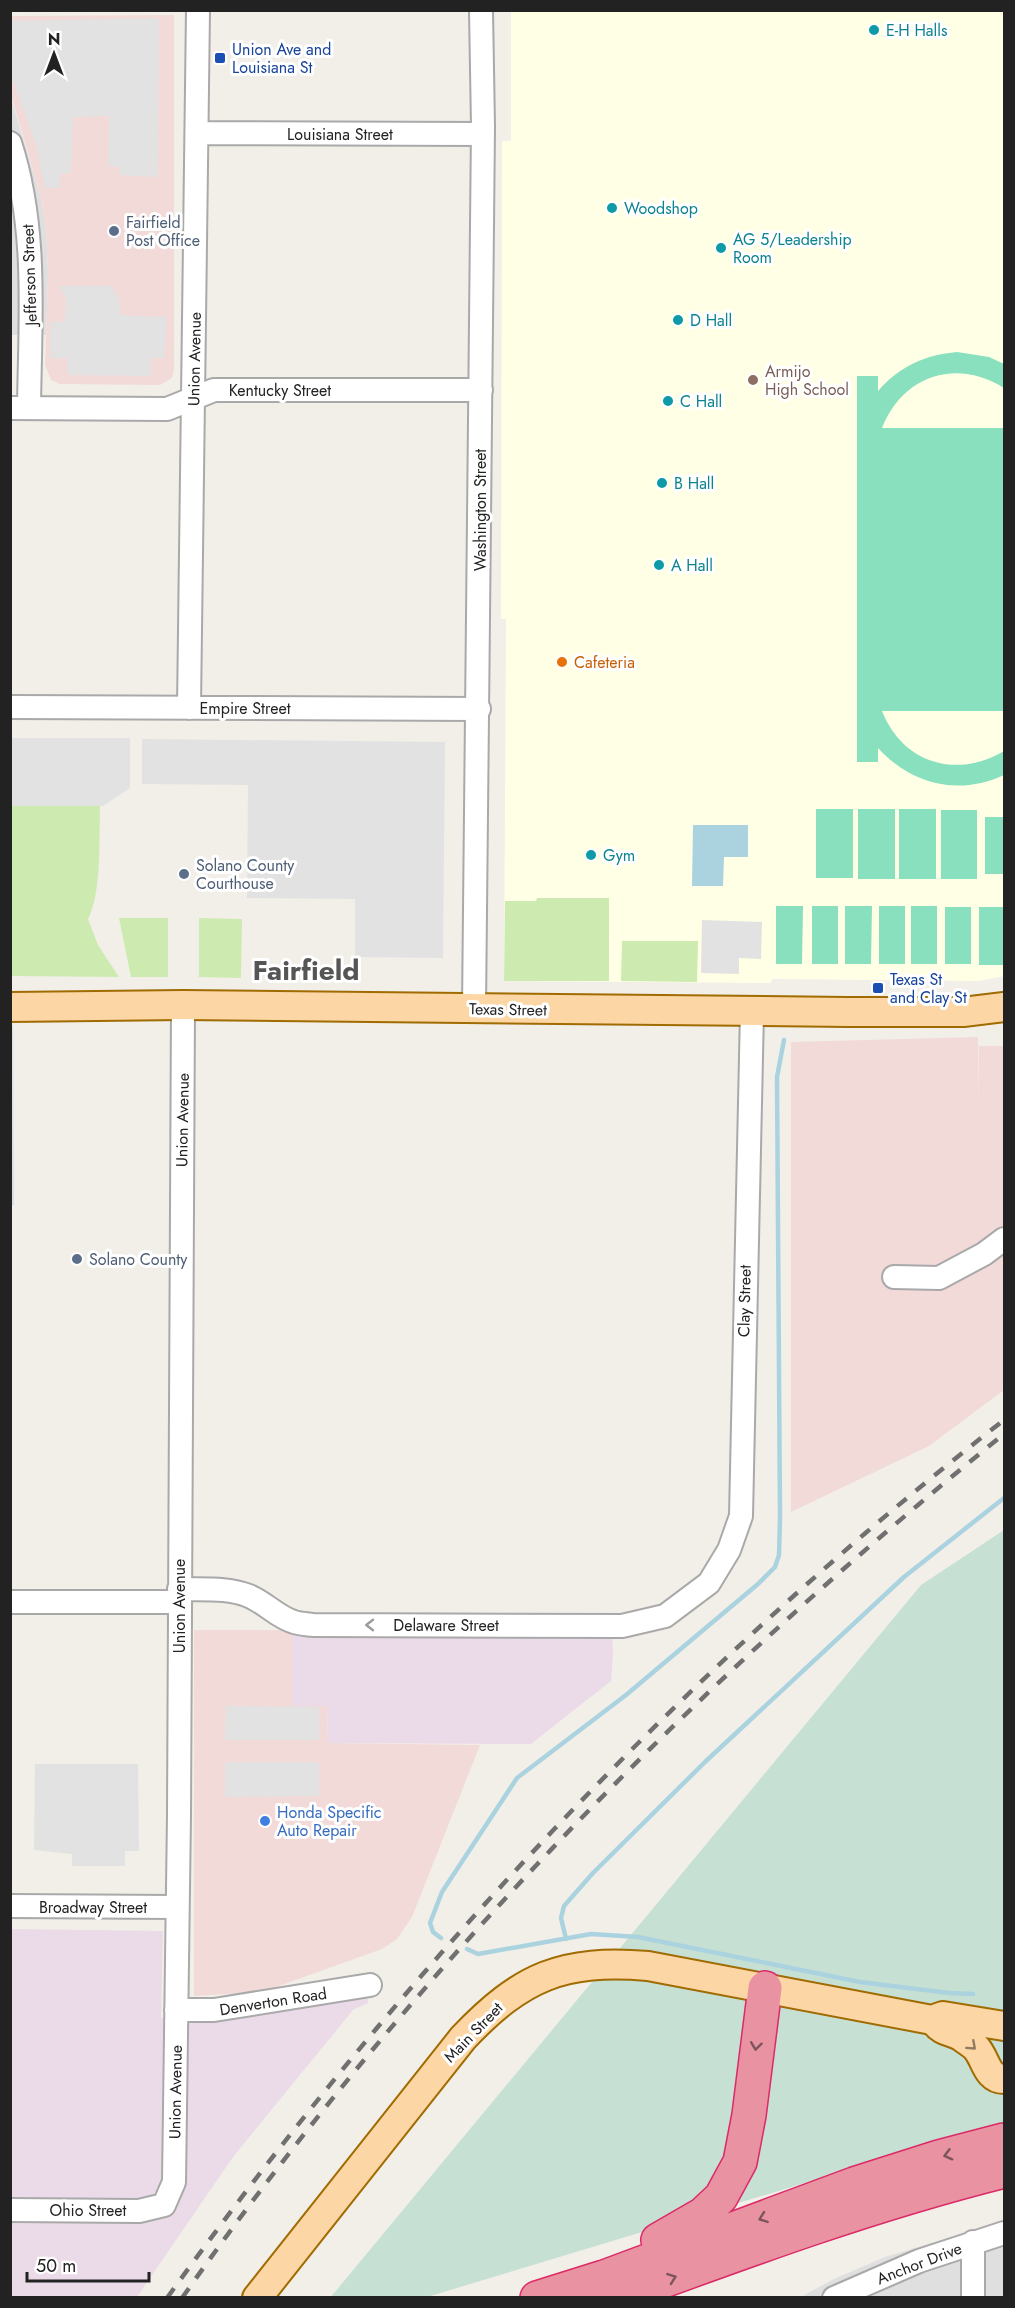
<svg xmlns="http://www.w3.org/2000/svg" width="1015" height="2308" viewBox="0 0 1015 2308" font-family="Jost,sans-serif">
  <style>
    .residential { fill: #e0dfdf }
    .commercial { fill: #f2dad9 }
    .industrial { fill: #ebdbe8 }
    .education { fill: #ffffe5 }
    .grass { fill: #cdebb0 }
    .wetland { fill: #c6e0d4 }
    .pitch { fill: #88e0be }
    .parking { fill: #e2e2e2 }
    .plaza { fill: #dddde8 }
    .water { fill: #aad3df }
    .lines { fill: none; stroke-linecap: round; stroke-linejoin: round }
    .stream { stroke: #aad3df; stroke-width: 4.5 }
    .minor-casing { stroke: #a9a9a9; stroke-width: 26 }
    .major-casing { stroke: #a06b00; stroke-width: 32 }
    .highway-casing { stroke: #dc2a67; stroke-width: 36 }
    .minor { stroke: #fff; stroke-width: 22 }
    .major { stroke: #fcd6a4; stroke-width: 28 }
    .highway { stroke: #e892a2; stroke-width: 33 }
    .rail { stroke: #707070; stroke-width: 4.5; stroke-dasharray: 12 12; stroke-linecap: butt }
    .oneway { stroke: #9c9c9c }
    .oneway2 { stroke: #7b545c }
    .oneway3 { stroke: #8f7c63 }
    .culture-dot { fill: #0f9aa8; stroke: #fff; stroke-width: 2 }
    .transit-dot { fill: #1a4fb4; stroke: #fff; stroke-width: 2 }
    .service-dot { fill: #5c6f8a; stroke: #fff; stroke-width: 2 }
    .education-dot { fill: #8d6e63; stroke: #fff; stroke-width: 2 }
    .food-dot { fill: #e8710a; stroke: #fff; stroke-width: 2 }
    .shop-dot { fill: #3f7fe0; stroke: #fff; stroke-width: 2 }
    .labels { text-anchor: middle; stroke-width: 6; stroke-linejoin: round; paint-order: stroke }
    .culture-label { font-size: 16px; fill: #0d838f; stroke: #fff; text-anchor: start }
    .transit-label { font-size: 16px; fill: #164399; stroke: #fff; text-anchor: start }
    .street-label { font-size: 16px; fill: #222; stroke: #fff }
    .service-label { font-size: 16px; fill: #4e5e75; stroke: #fff; text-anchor: start }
    .education-label { font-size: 16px; fill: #785e54; stroke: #fff; text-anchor: start }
    .food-label { font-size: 16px; fill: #c56008; stroke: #fff; text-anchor: start }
    .shop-label { font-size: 16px; fill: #366cbe; stroke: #fff; text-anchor: start }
    .town-label { font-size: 28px; font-weight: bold; fill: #555; stroke: #fff }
  </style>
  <rect width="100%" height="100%" fill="#f2efe9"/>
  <path class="residential" d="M10 95 41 198 46 230 48 272 46 335H11Z
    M1004 2221V2297L799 2298 834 2279 885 2257Z"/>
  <path class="commercial" d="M174 15V370L172 378 160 385 60 384 51 380 45 365 48 272 46 230 41 198 11 95 10 16Z
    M978 1037 979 1105V1046H1004V1390L929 1446 791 1512V1042Z
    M194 1630H292L293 1706H327L328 1743 480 1745 412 1917 397 1939 382 1949 262 1992 194 1996Z"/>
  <path class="industrial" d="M292 1630H612L613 1653 611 1681 531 1744 328 1743 327 1706H292Z
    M11 1929 163 1931 161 2018 218 2015 366 1984 368 2003 353 2010 233 2157 137 2297 11 2298Z"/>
  <path class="education" d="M511 11H1004V976L979 981 772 979 771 983 504 981 506 619H501L502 141H511Z"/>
  <path class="grass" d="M11 806H100C99 837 102 893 88 919L98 945 119 977 11 976Z
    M537 898H609V981H504L505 901H536Z
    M119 918H168V977H131Z
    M199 918 242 919 241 978 199 977Z
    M622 941H698L697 982 621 981Z"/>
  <path class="wetland" d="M1004 1530V2145L921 2148 427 2297 330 2298 921 1585Z"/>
  <path class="pitch" d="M957 352 989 357 1004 364V388C957 358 903 375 882 428H1004V711H882C903 764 957 779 1004 751V775C959 796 912 785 878 748V762H857V376H878V391C900 366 925 355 957 352Z
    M816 809H853V878H816Z
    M858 809H895V879H858Z
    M899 809H936V879H899Z
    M941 810H977V879H941Z
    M985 817H1004V874H985Z
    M776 906H803L802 964H776Z
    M812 906H838V964H812Z
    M845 906H872L871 964H845Z
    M879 906H905V964H879Z
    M911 906H937V964H911Z
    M945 907H971V964H945Z
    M979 907H1004V965H979Z"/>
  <path class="parking" d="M159 18 158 177 120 175 119 167 108 165 109 116 73 117 71 173 60 174V188H45L37 148 15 85 11 78V21Z
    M59 286H111L119 299 120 315 166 317 164 358H150L151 376 68 375 67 358H50V322H65L66 298Z
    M11 738H130V788L103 806H11Z
    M142 739 445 742 443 958 355 957V899L247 898 248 785 142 784Z
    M702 920 762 922 761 959 739 958V974L701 973Z
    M226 1706 319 1707V1740H225Z
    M225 1762H319V1796L225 1797Z
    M35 1764H138L139 1851H125V1866H72V1854L34 1850Z"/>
  <path class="plaza" d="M11 1025H13L14 1205H10Z"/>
  <path class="water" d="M693 825H748V857H724L723 886H692Z"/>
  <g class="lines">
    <path class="stream" d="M441 1938 433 1932 430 1923 442 1892 517 1778 626 1695 758 1584 775 1567 779 1555 780 1519 777 1077 784 1040
      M566 1939 561 1918 564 1906 593 1873 706 1761 904 1577 1004 1498
      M467 1949 478 1954 591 1934 638 1937 860 1982 949 1993 973 1994"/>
    <g class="minor-casing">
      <path id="minor" d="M197 133 483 134
        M10 143C38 229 30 319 29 408
        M10 408 167 409 214 390H481
        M10 707 479 709
        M189 708 198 10
        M474 1009 483 127 481 10
        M894 1277 939 1278 984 1254 1004 1239
        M179 1589C203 1590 227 1587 249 1596 266 1603 277 1617 294 1622 300 1624 307 1624 313 1625L622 1626 665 1616 709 1583 729 1550 741 1516 752 1011
        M10 1602H179
        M10 1906 176 1907
        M176 2010H214L370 1985
        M10 2210 139 2211 164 2205 174 2182 179 1815 183 1005
        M834 2298 919 2261 1004 2233
        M973 2298V2242"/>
    </g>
    <g class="major-casing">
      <path id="major" d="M10 1007 183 1005 848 1012H963L1004 1007
        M934 2021C943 2033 951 2030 962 2037 967 2041 974 2045 977 2049 986 2060 987 2079 1004 2079
        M257 2298 463 2038C522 1976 563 1959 648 1966L932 2020 943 2016 1004 2026"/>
    </g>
    <g class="highway-casing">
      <path id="highway" d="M658 2240 703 2214 721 2197 740 2162 749 2115 765 1988
        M537 2298 604 2277 854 2184 939 2157 1004 2140
        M617 2298C745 2251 872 2204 1004 2171"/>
    </g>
    <use href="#minor" class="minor"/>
    <use href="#major" class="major"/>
    <use href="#highway" class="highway"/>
    <path class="rail" d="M167 2298C404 1969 684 1669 1004 1420
      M182 2298C412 1971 694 1684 1004 1434"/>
  </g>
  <defs><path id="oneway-chevron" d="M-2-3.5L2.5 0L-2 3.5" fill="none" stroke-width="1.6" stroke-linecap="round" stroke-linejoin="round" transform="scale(1.5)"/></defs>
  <use class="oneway" href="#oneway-chevron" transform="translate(370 1625) rotate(-180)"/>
  <g class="oneway2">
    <use href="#oneway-chevron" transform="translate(756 2046) rotate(97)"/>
    <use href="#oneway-chevron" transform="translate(948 2155) rotate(165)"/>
    <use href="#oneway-chevron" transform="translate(763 2218) rotate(160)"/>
    <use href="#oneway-chevron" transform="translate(672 2278) rotate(-20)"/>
  </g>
  <use class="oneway3" href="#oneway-chevron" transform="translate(972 2046) rotate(42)"/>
  <g class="culture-dot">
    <circle cx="874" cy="30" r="6"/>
    <circle cx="612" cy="208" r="6"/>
    <circle cx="721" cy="248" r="6"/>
    <circle cx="678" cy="320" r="6"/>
    <circle cx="668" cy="401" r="6"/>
    <circle cx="662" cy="483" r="6"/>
    <circle cx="659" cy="565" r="6"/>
    <circle cx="591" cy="855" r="6"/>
  </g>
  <g class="transit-dot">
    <rect x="214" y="52" width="12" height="12" rx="3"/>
    <rect x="872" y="982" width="12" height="12" rx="3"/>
  </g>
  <g class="service-dot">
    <circle cx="114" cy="231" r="6"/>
    <circle cx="184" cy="874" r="6"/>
    <circle cx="77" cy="1259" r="6"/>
  </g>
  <circle class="education-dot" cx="753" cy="380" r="6"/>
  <circle class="food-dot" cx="562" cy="662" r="6"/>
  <circle class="shop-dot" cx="265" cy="1821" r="6"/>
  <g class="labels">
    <g class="culture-label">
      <text x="886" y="36">E-H Halls</text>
      <text x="624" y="214">Woodshop</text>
      <text x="733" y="245">AG 5/Leadership<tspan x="733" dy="18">Room</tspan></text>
      <text x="690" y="326">D Hall</text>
      <text x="680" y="407">C Hall</text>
      <text x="674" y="489">B Hall</text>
      <text x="671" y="571">A Hall</text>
      <text x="603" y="861">Gym</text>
    </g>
    <g class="transit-label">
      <text x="232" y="55">Union Ave and<tspan x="232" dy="18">Louisiana St</tspan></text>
      <text x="890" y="985">Texas St<tspan x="890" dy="18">and Clay St</tspan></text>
    </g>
    <g class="street-label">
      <text x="340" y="140">Louisiana Street</text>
      <text transform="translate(29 275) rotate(-92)" y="6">Jefferson Street</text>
      <text transform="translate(194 359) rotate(-89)" y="6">Union Avenue</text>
      <text x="280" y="396">Kentucky Street</text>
      <text transform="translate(480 510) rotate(-90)" y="6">Washington Street</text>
      <text x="245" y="714">Empire Street</text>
      <text transform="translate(508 1009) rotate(1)" y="6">Texas Street</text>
      <text transform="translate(182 1120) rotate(-89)" y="6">Union Avenue</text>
      <text transform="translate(744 1301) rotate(-89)" y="6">Clay Street</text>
      <text transform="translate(179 1606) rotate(-90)" y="6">Union Avenue</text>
      <text x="446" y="1631">Delaware Street</text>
      <text x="93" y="1913">Broadway Street</text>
      <text transform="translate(273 2001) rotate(-9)" y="6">Denverton Road</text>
      <text transform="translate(473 2032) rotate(-46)" y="6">Main Street</text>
      <text transform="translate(175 2092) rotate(-89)" y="6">Union Avenue</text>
      <text x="88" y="2216">Ohio Street</text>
      <text transform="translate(919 2263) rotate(-21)" y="6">Anchor Drive</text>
    </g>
    <g class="service-label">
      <text x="126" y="228">Fairfield<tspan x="126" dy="18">Post Office</tspan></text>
      <text x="196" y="871">Solano County<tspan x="196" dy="18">Courthouse</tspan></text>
      <text x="89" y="1265">Solano County</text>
    </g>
    <g class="education-label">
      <text x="765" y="377">Armijo<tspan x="765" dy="18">High School</tspan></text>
    </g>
    <g class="food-label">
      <text x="574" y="668">Cafeteria</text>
    </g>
    <g class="shop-label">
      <text x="277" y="1818">Honda Specific<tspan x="277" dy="18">Auto Repair</tspan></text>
    </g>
    <g class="town-label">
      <text x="306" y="980">Fairfield</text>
    </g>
  </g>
  <rect width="1015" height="2308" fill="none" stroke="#222222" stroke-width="24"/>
  <g transform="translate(54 54)" stroke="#ffffff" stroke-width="4.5" paint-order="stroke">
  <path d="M0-4.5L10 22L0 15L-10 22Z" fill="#222222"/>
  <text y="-9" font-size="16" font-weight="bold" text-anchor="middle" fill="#222222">N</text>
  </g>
  <path d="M27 2272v9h122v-9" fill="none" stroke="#222222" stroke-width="3"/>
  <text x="36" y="2272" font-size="18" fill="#222222" stroke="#ffffff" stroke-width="4.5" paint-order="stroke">50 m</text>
</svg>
